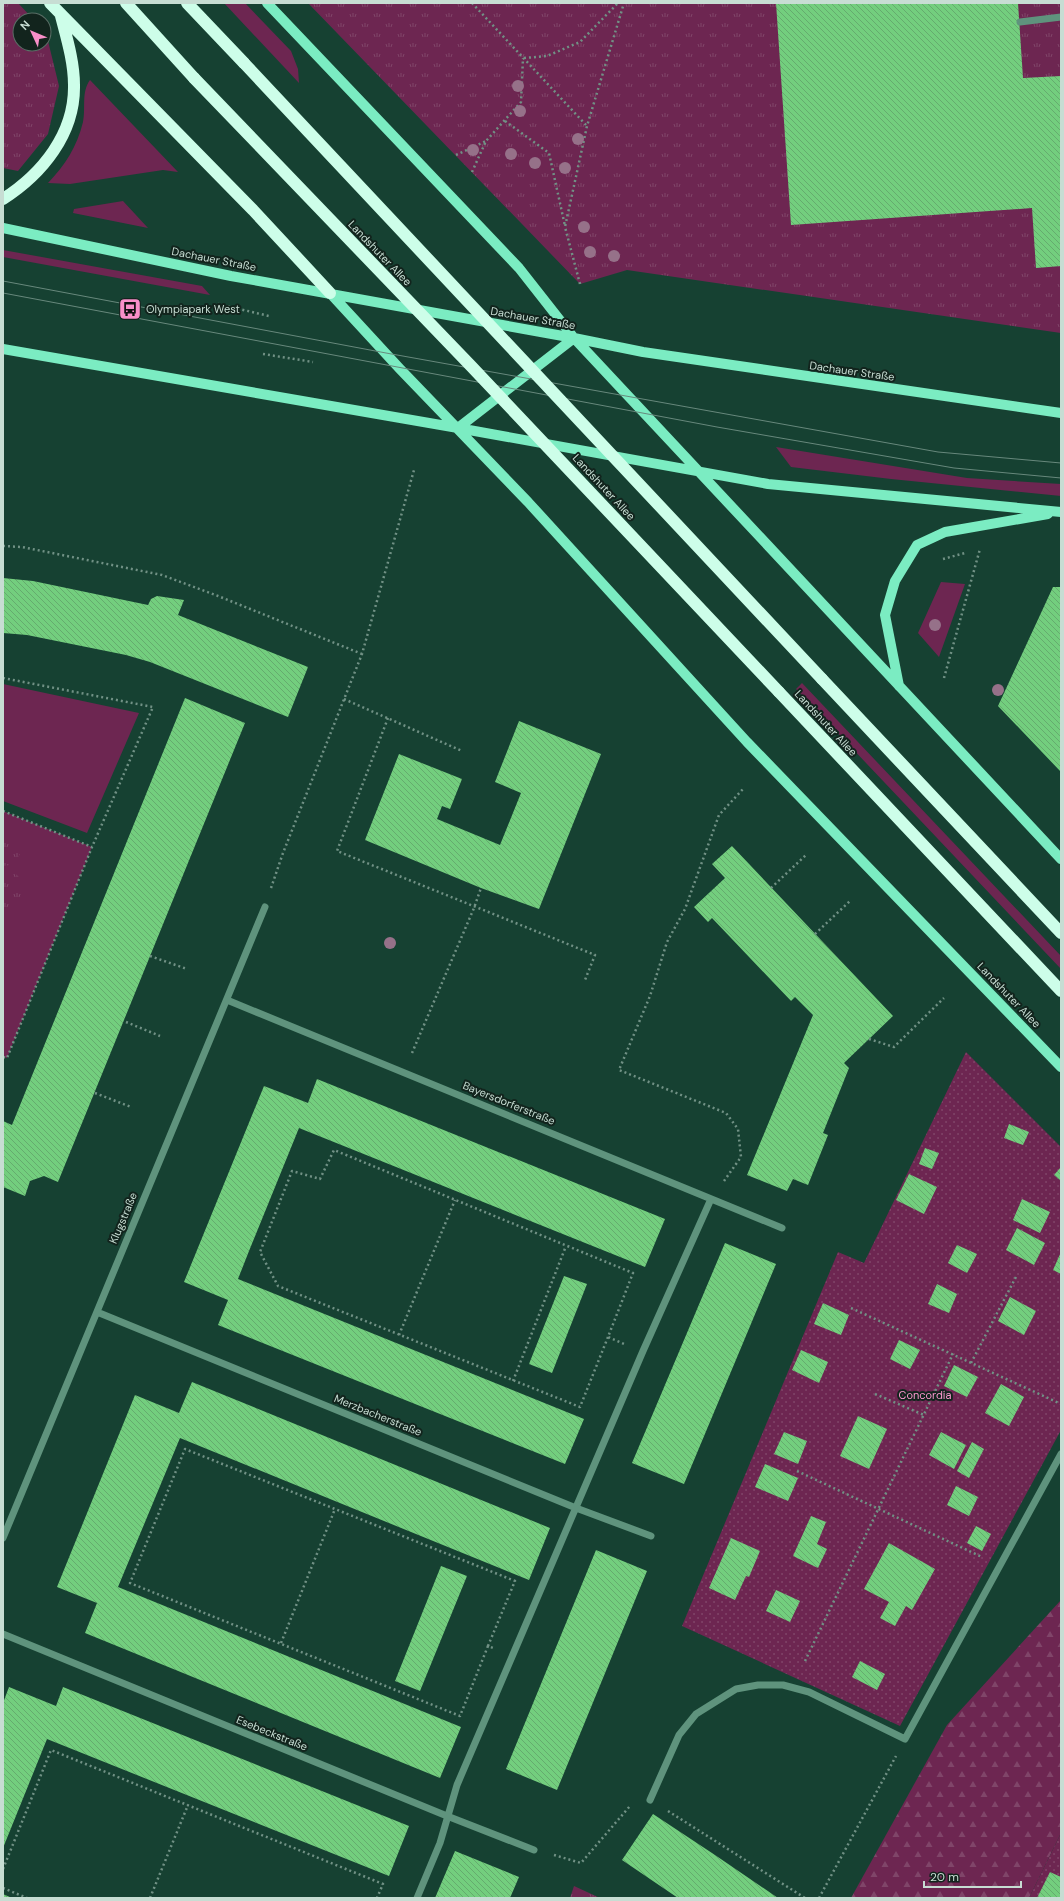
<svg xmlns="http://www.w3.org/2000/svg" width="1064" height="1901" viewBox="0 0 1064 1901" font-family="'DM Sans',sans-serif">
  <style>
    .grass { fill: #6d2651 }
    .forest { fill: url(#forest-firs) }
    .park { fill: url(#park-tufts) }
    .garden { fill: url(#garden-dots) }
    .building { fill: url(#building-back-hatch) }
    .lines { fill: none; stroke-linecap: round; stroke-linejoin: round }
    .path { stroke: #719185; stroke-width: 2.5; stroke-dasharray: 2 3; stroke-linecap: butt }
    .minor { stroke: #5f937d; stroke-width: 7 }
    .major { stroke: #7becc2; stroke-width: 10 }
    .highway { stroke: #cdfee9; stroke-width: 12 }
    .tram { stroke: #67887c; stroke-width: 1 }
    .highway-bridge { stroke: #cdfee9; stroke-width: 12 }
    .tree { fill: #967189 }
    .labels { text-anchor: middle; stroke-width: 4; stroke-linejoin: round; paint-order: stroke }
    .street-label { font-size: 11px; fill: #c7ddd3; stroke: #12241d }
    .poi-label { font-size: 11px; fill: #c7ddd3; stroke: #12241d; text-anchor: start }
    .park-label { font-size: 11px; fill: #fe98d0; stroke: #12241d }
  </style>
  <defs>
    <pattern id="forest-firs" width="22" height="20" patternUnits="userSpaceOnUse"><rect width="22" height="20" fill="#6d2651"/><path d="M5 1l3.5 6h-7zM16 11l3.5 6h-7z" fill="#804569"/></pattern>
    <pattern id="park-tufts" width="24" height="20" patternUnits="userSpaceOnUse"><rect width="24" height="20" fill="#6d2651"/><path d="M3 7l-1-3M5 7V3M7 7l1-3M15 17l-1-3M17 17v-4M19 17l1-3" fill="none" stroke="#804569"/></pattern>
    <pattern id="garden-dots" width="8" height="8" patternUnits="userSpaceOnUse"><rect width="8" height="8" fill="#6d2651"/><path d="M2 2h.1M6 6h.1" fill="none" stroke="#804569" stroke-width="1.8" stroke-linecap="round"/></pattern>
    <pattern id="building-back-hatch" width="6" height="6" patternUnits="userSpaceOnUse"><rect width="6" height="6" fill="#73ce7e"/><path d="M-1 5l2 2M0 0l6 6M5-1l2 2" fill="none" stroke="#65ab6e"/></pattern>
  </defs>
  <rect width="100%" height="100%" fill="#164132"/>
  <path class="grass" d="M13 3H18L34 20H20Z
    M224 3H245L291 51 298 69 299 83Z
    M90 80 178 172 163 170 70 184 48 183C65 165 77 147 83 122 86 108 81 92 90 80Z
    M123 201 148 228 73 213 74 209Z
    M3 250 202 286 210 295 3 257Z
    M776 447 967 478 1061 484V496L891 479 791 467Z
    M941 582 965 584 939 657 918 633Z
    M802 683 1061 956V969L796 689Z
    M3 684 139 713 87 833 3 801Z
    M3 811 92 847 7 1058 3 1057Z"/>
  <path class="forest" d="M1061 1600V1833L1029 1898H851L947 1725Z"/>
  <path class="park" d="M3 3H14L30 20H20V44H44V36L48 41 59 86 48 134 18 171 3 168Z
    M308 3H1061V333L627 270 580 284Z
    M6 840 15 841 23 845C20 856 16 865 3 866V842Z
    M3 870C30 871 30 905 3 911Z
    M574 1886 600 1898H570Z"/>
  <path class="garden" d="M966 1052 1061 1147V1430L900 1726 682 1626 838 1252 864 1263Z
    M1061 1833V1898H1029Z"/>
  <path class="building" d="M776 3H1018L1023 78 1061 76V266L1036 268 1032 208 791 225Z
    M3 578 33 581 148 605 151 599 157 596 184 600 178 615 308 667 288 717 150 662 126 655 27 635 3 633Z
    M1053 587H1061V772L998 706Z
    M185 698 245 723 58 1182 44 1176 30 1181 25 1196 3 1187V1121L12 1125Z
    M519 721 601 754 539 909 481 888 365 840 399 754 462 779 450 809 442 806 437 819 500 845 521 793 495 782Z
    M732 846 893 1016 844 1063 849 1068 823 1133 828 1135 808 1185 793 1179 787 1191 747 1175 813 1015 795 997 791 1001 712 918 708 922 694 907 725 878 712 864Z
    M317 1079 665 1219 645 1267 299 1128 249 1251 238 1279 584 1419 565 1464 218 1325 228 1300 184 1282 264 1086 308 1103Z
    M1009 1124 1029 1132 1023 1145 1004 1138Z
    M925 1148 939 1153 932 1169 919 1164Z
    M1061 1167V1181L1054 1175Z
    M909 1174 937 1187 924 1214 896 1200Z
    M1022 1199 1050 1212 1040 1233 1013 1220Z
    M1017 1228 1045 1243 1034 1265 1006 1250Z
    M725 1243 776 1264 684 1484 632 1463Z
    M957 1245 977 1254 967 1273 948 1263Z
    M1061 1252V1274L1053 1270Z
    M564 1276 587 1284 552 1373 529 1364Z
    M937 1284 957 1294 949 1313 928 1304Z
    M1010 1297 1036 1311 1024 1335 998 1321Z
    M823 1303 849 1315 841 1335 814 1324Z
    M899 1340 920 1350 910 1369 890 1359Z
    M801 1350 828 1362 819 1383 792 1370Z
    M954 1365 978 1377 967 1397 944 1386Z
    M192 1382 550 1528 529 1580 180 1438 118 1587 461 1727 440 1778 85 1633 97 1603 57 1587 135 1395 179 1413Z
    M1001 1384 1024 1397 1009 1426 985 1413Z
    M858 1416 887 1429 869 1469 840 1456Z
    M784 1432 807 1441 798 1464 774 1454Z
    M941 1432 966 1445 954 1469 929 1455Z
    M972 1442 984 1449 969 1478 957 1471Z
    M765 1464 798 1478 788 1501 755 1487Z
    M956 1486 978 1497 969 1516 947 1505Z
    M811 1516 826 1522 817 1544 827 1549 818 1568 793 1556Z
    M976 1526 991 1534 982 1551 967 1543Z
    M731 1538 760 1551 749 1577 746 1576 735 1600 709 1588Z
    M889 1543 935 1569 912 1610 906 1606 895 1626 880 1618 889 1602 864 1589Z
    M596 1550 647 1571 557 1790 506 1769Z
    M441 1566 467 1576 420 1691 395 1681Z
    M776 1590 800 1601 790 1622 766 1611Z
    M860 1661 885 1674 877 1690 852 1677Z
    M9 1687 56 1706 63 1687 409 1826 389 1876 47 1739 3 1848V1703Z
    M653 1814 715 1855 778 1898H678L622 1860Z
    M455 1851 519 1877 510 1898H435Z
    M1050 1872 1061 1877V1898H1037Z
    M3 1894 12 1898H3Z"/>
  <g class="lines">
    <path class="path" d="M472 3 586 125
      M524 58 547 56 580 42 618 3
      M505 121 549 153 565 226
      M456 155 486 141
      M472 172 486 141 521 102 523 58
      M580 284 565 227 587 126 624 3
      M218 304 269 316
      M263 354 313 362
      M3 546 22 547 162 575 218 596 362 654
      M943 559 965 553
      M3 678 153 707 92 847 7 1058 3 1057
      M944 678 980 549
      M344 699 462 751
      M388 718 337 851 595 955 585 980
      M3 811 92 847
      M271 888 283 853 362 654 414 470
      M771 888 807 854
      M815 934 851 900
      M150 956 187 969
      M126 1022 160 1036
      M869 1039 894 1047 944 998
      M412 1053 474 908 481 888
      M95 1093 131 1107
      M724 1181 741 1157 738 1129 726 1113 619 1070 650 996 667 942 685 909 719 815 743 789
      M851 1308 1061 1404
      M399 1335 455 1200
      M608 1337 580 1407 278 1286 260 1252 292 1171 320 1179 334 1150 633 1273 608 1337 624 1344
      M971 1363 1017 1275
      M513 1381 566 1246
      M875 1394 924 1415
      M797 1471 982 1557
      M281 1643 335 1509
      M488 1646 460 1716 130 1583 185 1449 515 1581 488 1646 493 1648
      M805 1661 953 1354
      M668 1811 805 1898
      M554 1855 581 1863 630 1806
      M3 1869 51 1750 383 1884 377 1898
      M3 1888 27 1898
      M150 1898 188 1805
      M819 1898 896 1756"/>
    <path class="minor" d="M1020 22 1061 17
      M227 1000 782 1228
      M97 1312 576 1508 651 1536
      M3 1538 265 907
      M3 1634 447 1816 534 1850
      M650 1800 679 1735 696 1714 736 1689 758 1685H783L809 1692 905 1739 1061 1454
      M417 1898 440 1843 457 1785 643 1351 711 1199"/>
    <path class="major" d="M267 3 519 268 574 338 1061 859
      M3 228 231 276 574 338 643 352 1061 413
      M330 293 400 369 528 502 747 742 1061 1067
      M3 349 458 428 768 484 1061 512
      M458 428 574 338
      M899 686 885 615 895 581 917 545 945 532 1048 514"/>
    <path class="highway" d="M50 3 253 210 330 293
      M126 3 194 78
      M187 3 244 63
      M3 199C42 174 75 134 74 85 74 62 67 39 61 16
      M822 679 1061 933
      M779 692 1061 991"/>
    <path class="tram" d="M3 281 386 353 938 452 1061 463
      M3 293 717 427 954 468 1061 478"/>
    <path class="highway-bridge" d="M244 63 822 679
      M194 78 471 366 779 692"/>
  </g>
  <g class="tree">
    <circle cx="518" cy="86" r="6"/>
    <circle cx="520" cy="111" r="6"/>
    <circle cx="578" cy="139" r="6"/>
    <circle cx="473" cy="150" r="6"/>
    <circle cx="511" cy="154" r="6"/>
    <circle cx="535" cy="163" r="6"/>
    <circle cx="565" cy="168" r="6"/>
    <circle cx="584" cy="227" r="6"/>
    <circle cx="590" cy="252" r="6"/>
    <circle cx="614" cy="256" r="6"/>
    <circle cx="935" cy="625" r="6"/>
    <circle cx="998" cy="690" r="6"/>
    <circle cx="390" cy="943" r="6"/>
  </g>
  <defs>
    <g id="bus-square" transform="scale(1.15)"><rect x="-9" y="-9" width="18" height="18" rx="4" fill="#f98fc9" stroke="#12241d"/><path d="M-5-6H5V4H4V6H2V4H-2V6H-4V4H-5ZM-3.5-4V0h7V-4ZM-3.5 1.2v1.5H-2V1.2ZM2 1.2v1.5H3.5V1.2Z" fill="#111"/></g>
  </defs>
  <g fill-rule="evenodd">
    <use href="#bus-square" x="130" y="309"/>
  </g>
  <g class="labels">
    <g class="street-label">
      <text transform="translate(380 253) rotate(46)" y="4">Landshuter Allee</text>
      <text transform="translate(214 259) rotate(11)" y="4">Dachauer Straße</text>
      <text transform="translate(533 318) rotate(10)" y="4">Dachauer Straße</text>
      <text transform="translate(852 371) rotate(8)" y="4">Dachauer Straße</text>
      <text transform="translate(604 487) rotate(47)" y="4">Landshuter Allee</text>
      <text transform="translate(826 723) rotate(47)" y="4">Landshuter Allee</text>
      <text transform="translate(1009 995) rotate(46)" y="4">Landshuter Allee</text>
      <text transform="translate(509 1103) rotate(22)" y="4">Bayersdorferstraße</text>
      <text transform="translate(123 1218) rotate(-67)" y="4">Klugstraße</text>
      <text transform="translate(378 1415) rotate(22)" y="4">Merzbacherstraße</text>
      <text transform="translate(272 1733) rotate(22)" y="4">Esebeckstraße</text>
    </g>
    <g class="poi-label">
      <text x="146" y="313">Olympiapark West</text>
    </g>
    <g class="park-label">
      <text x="925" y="1399">Concordia</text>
    </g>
  </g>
  <rect width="1064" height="1901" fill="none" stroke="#c7ddd3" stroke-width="8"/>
  <g transform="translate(32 32) rotate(314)"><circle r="19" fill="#12241d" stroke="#5a6e66"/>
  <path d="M0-3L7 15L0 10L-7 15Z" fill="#f98fc9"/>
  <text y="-6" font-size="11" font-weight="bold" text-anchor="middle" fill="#c7ddd3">N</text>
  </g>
  <path d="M924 1881v6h97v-6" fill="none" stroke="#c7ddd3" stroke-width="2"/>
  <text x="930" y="1881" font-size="12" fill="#c7ddd3" stroke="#12241d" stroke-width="3" paint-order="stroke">20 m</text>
</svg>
